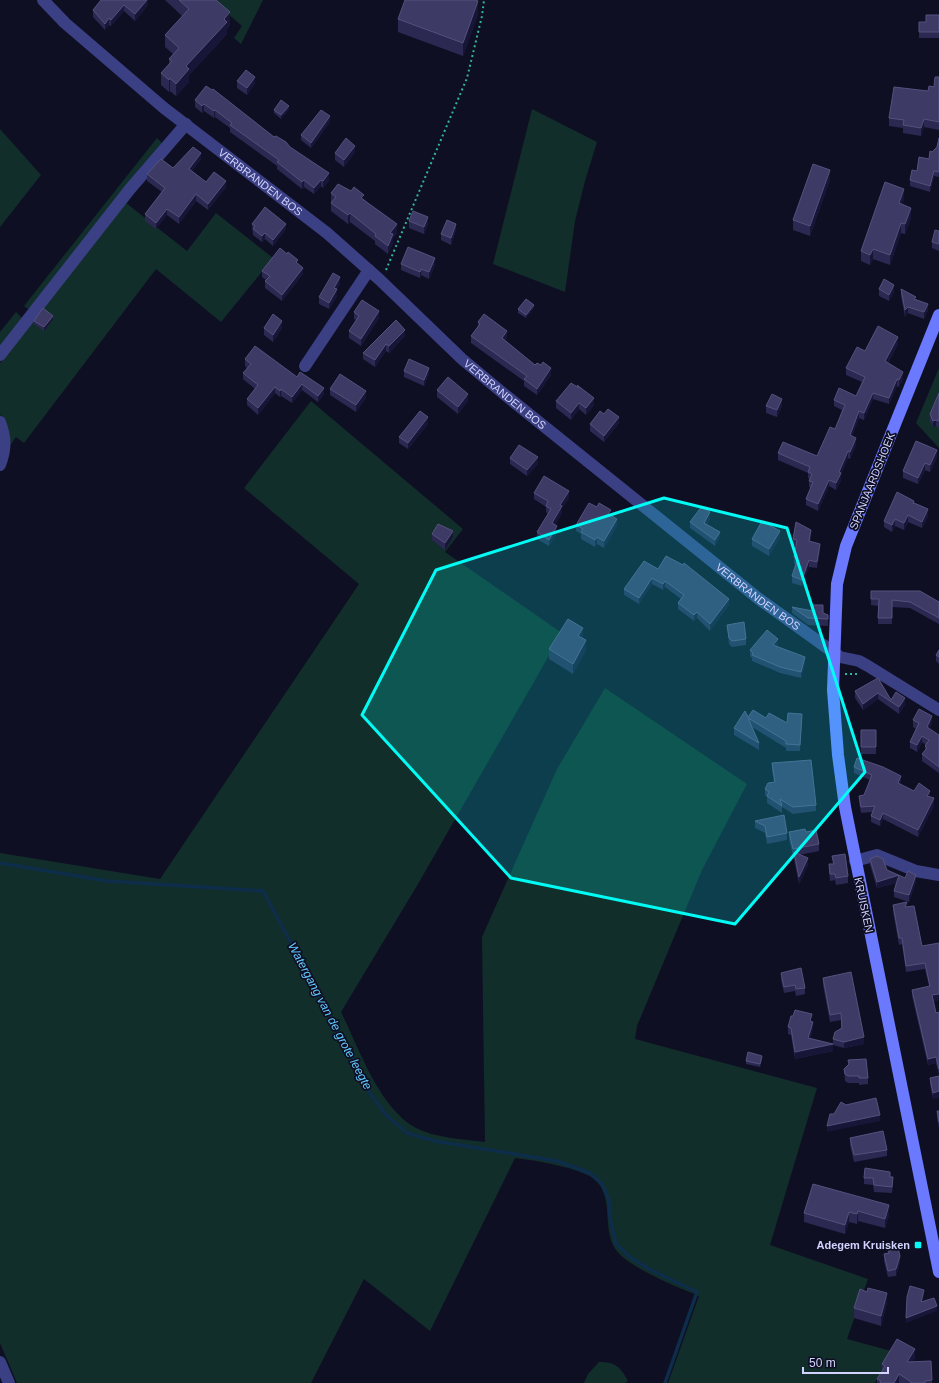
<svg xmlns="http://www.w3.org/2000/svg" width="939" height="1383" viewBox="0 0 939 1383" font-family="Helvetica,sans-serif">
  <style>
    .green { fill: #122e2a }
    .lines { fill: none; stroke-linecap: round; stroke-linejoin: round }
    .stream { stroke: #0d2d4a; stroke-width: 3.5 }
    .path { stroke: #2fb69c; stroke-width: 2; stroke-dasharray: 2 3; stroke-linecap: butt }
    .street { stroke: #3a4083; stroke-width: 12 }
    .secondary { stroke: #6a79fe; stroke-width: 12 }
    .wall { fill: #2b2852 }
    .shaded-wall { fill: #181638 }
    .building { fill: #3d3a65; stroke: #54527d }
    .marked { fill: #01fcf5; fill-opacity: 0.2; stroke: #01fcf5; stroke-width: 3; stroke-linejoin: round }
    .poi-dot { fill: #01fcf5; stroke: #0f0f24; stroke-width: 1.5 }
    .labels { text-anchor: middle; stroke-width: 3.5; stroke-linejoin: round; paint-order: stroke }
    .street-label { font-size: 11px; fill: #d2d3ff; stroke: #0f0f24 }
    .poi-label { font-size: 11px; font-weight: bold; fill: #d2d3ff; stroke: #0f0f24; text-anchor: end }
    .water-label { font-size: 12px; font-style: italic; fill: #61c9fe; stroke: #0f0f24 }
  </style>
  <rect width="100%" height="100%" fill="#0f0f24"/>
  <path class="green" d="M212 0H263L241 44 234 38 242 26Z
    M532 109 597 142 585 181 575 221 565 292 493 264Z
    M0 129 41 175 0 227Z
    M157 138 162 143 31 311 24 306Z
    M126 203 187 251 216 213 273 258 221 322 156 269 24 443 16 437 9 447 0 414V363Z
    M16 312 24 320 0 352V332Z
    M939 368V448L916 423Z
    M311 401 463 529 445 552 562 633 418 884 341 1012C359 1048 379 1108 416 1128 435 1138 463 1139 485 1142L482 937 557 769 605 688 747 784 702 870 637 1026 635 1039 817 1088 770 1245 868 1279 847 1339 891 1351 875 1383H668L699 1296C678 1287 622 1266 613 1245 606 1230 609 1212 605 1197 604 1192 600 1184 596 1181 585 1168 532 1160 515 1158L430 1331 364 1279 311 1383H17L0 1343V853L160 879 359 584 244 488Z
    M599 1362C615 1362 621 1367 628 1381L625 1383H584L588 1374Z"/>
  <g class="lines">
    <path class="stream" d="M0 863 107 881 263 891 351 1055 364 1085 386 1115 407 1133 435 1141 557 1161 590 1173 602 1184 609 1200 610 1218 616 1244 630 1257 649 1269 697 1292 665 1383"/>
    <path class="path" d="M386 270 467 78 482 16 484 0
      M845 674H858"/>
    <g class="street">
      <path id="s1" d="M43 0 65 23 164 108 327 233 380 280 462 359 504 394 759 599 840 657 859 661 868 666 939 710"/>
      <path d="M0 355 130 189 186 124"/>
      <path d="M305 366 369 270"/>
      <path d="M0 422C6 438 6 449 0 465"/>
      <path d="M855 861 877 855 916 871 939 875"/>
      <path d="M0 1362 9 1383"/>
    </g>
    <path class="secondary" d="M939 315 846 546 837 584 833 690 838 755 845 807 939 1272"/>
  </g>
  <path class="wall" d="M148 0V5L135 21 124 11 111 26 109 25 105 30 93 17V10Z
    M165 0H216L230 25 227 29V34L189 75V82L176 96 170 91 169 92 161 85V73L169 64V59L173 54 165 47V35L182 16Z
    M478 14 463 56 398 32V19Z
    M939 15V38H919V22H926Z
    M939 77V130L924 127 921 136 903 133V128L889 126V118L928 91 934 87Z
    M237 81 255 83 247 95 237 88Z
    M206 86 274 137 290 147 329 180 323 188 321 186 314 194 304 187 302 189 277 169V166L230 132V128L215 117 214 118 204 111 202 113 195 107V100Z
    M289 109 281 119 274 113V110Z
    M330 122 311 148 301 140V135Z
    M939 138V177L934 176 930 192 910 186V180L917 171 929 159 932 152 937 147Z
    M355 152 344 167 335 160V153Z
    M201 159 192 171 206 182 226 187 208 210 196 201 179 224 167 215 156 229 145 221V214L162 192 147 181V174L173 168Z
    M830 180 810 236 793 230V220Z
    M331 193 364 199 397 233 393 238V243L388 254 375 244V241L350 222 348 224 331 211Z
    M904 199 902 204 911 218 905 234 901 233 890 265 873 259 870 265 861 261V251Z
    M409 221 428 224 424 234 409 228Z
    M252 224 286 229 273 246 265 239 262 242 253 235Z
    M456 230 451 245 441 240V234Z
    M939 231V251L932 248V242Z
    M298 264 303 274 282 301 265 288V281L266 280 262 277V271Z
    M401 264 435 265 429 279 421 275 420 278 401 270Z
    M340 284 337 289V296L329 309 319 304V297Z
    M879 289 894 292 889 301 879 296Z
    M901 289 916 299 928 310 924 319 908 313 905 317 901 296Z
    M534 308 526 318 518 313V309Z
    M354 312 379 318 361 346 349 338V331L356 320 354 319Z
    M53 319 44 331 34 324V321Z
    M478 322 507 338 505 340 535 365H541L551 375 537 395 524 386V381L471 343V336L478 326Z
    M264 328H282L273 342 264 335Z
    M405 336 389 353 386 351 375 367 363 359V353Z
    M898 344 888 363 903 378 899 387 897 386 889 404 873 399 864 420 859 418 852 436 856 445 850 459 848 458 841 474V480L836 490 829 486 818 511 806 505V499L811 488 809 487V481L810 479 808 478V473L778 460V453L817 456 835 429 842 410 834 406V400L856 396 862 382 846 375V368L865 351Z
    M245 359 297 377 324 394 318 402 302 390 292 403 281 396 280 397 275 393 258 415 247 405V399L255 389 243 379V373L247 368 245 366Z
    M404 371 429 374 424 386 404 377Z
    M577 385 594 405 586 415 579 409 571 420 556 408V401L577 387Z
    M330 389 366 398 356 412 330 395Z
    M437 390 468 401 458 414 437 397Z
    M939 393V428L936 426 933 427 930 421V414Z
    M766 406H782L777 417 766 413Z
    M604 414 619 423 604 442 590 431V424Z
    M428 424 408 449 399 443V437Z
    M937 457 930 472 925 470 918 484 903 478V471Z
    M510 458 538 464 527 476 510 464Z
    M534 493 569 498 562 508V513L555 525 557 533 549 546 537 539V532L548 514 546 512V507L534 499Z
    M914 503 928 516 922 528 908 522 904 530 895 526 892 532 884 527V521Z
    M611 516 617 526 604 548 597 544 595 547 581 539V534L576 531V525Z
    M710 518 707 525 720 537 715 546 690 528V522Z
    M432 534 453 537 445 550 432 540Z
    M811 536 810 541 820 550 817 568 809 567 802 586 792 583V576L796 564H794V557L796 546 793 545V539Z
    M780 538 769 556 752 546V539Z
    M658 569 729 605 710 631 697 618 694 621 678 609V603L681 599 665 587 663 590 652 584 639 604 624 595V589Z
    M871 599 939 602V624L910 608 892 607V624H878V606L871 605Z
    M792 607 823 613 828 615V626L808 625 792 613Z
    M727 625 746 639V645L732 647 729 644Z
    M583 638 586 650 573 674 549 659V649Z
    M778 645 777 646 805 663 801 678 780 673 752 661V658L750 656V650Z
    M939 650V664L936 661V655Z
    M878 678 891 700 905 704 899 714 878 699 863 710 855 698V691Z
    M748 717 766 718 787 723 802 720 800 751H786V748L752 727 759 743V750L734 735V728Z
    M913 720 932 723 929 729 939 735V773L922 761V754L925 750V746L926 745 922 742 917 752 910 748V742L916 729 913 727Z
    M861 730H876V754H861Z
    M772 763 816 805V811L793 814 782 807V813L767 803V797L765 795V789L774 783 772 770Z
    M854 767 901 782 900 784 914 791 930 797 934 805 918 837 883 819 880 826 871 822V816L872 812 861 813 859 802V796L864 795 870 780 854 773Z
    M755 821 787 833V840L767 844 765 833 755 828Z
    M789 832H806L819 844V851L799 855 808 865 799 884 794 859V856H793L789 839Z
    M832 856 848 876V883L836 885 835 880 830 881 829 871V864H833Z
    M870 859 887 870 905 878 916 881 909 902 894 897V891L896 883 877 888 870 865Z
    M893 905 907 907 922 946 939 943V1000L933 1001 936 1013 939 1012V1075L936 1063 928 1065 912 996V990L929 986 925 969 906 972 902 944 899 945 893 911Z
    M781 973 805 988V994L796 996 795 991 784 993 781 980Z
    M823 978 864 1044 844 1048 833 1045V1039L841 1028V1020L830 1022 823 985Z
    M812 1022 813 1028 810 1039 833 1051 795 1059 791 1035 788 1034V1027Z
    M762 1059 760 1067 746 1064V1061Z
    M844 1069 868 1078V1084L859 1085V1083H848L845 1081Z
    M939 1076 933 1099 930 1084V1078Z
    M937 1111H939V1128L937 1118Z
    M850 1138 887 1150V1156L854 1162 850 1145Z
    M890 1177 893 1184 892 1193 874 1192 873 1185 864 1184V1178Z
    M813 1184 889 1215 885 1228 858 1221 857 1224 849 1222 845 1234 804 1222V1213Z
    M888 1251 900 1262 896 1276 888 1277 884 1261V1254L888 1253Z
    M887 1303 881 1326 854 1318V1308Z
    M915 1358 912 1362 932 1380V1383H877V1379L882 1370V1364Z"/>
  <path class="shaded-wall" d="M147 0H148V5L135 21V14Z
    M478 1V14L463 56V43Z
    M124 5V11L111 26V20Z
    M230 12V25L227 29V34L189 75V82L176 96V84L186 66Z
    M109 18V25L105 30V24Z
    M255 77V83L247 95V88Z
    M170 78V91L169 92V80Z
    M204 104V111L202 113V106Z
    M289 106V109L281 119V115Z
    M215 110V117L214 118V111Z
    M330 116V122L311 148V143Z
    M924 119V127L921 136V128Z
    M355 146V152L344 167V160Z
    M201 153V159L189 175V169Z
    M830 170V180L810 236V226Z
    M934 171V176L930 192V186Z
    M329 173V180L323 188V181Z
    M304 180V187L302 189V182Z
    M321 180V186L314 194V188Z
    M226 181V187L208 210V204Z
    M904 189V199L899 213V203Z
    M196 194V201L179 224V217Z
    M911 208V218L905 234V224Z
    M167 209V215L156 229V223Z
    M350 213V222L348 224V215Z
    M428 217V224L424 234V227Z
    M901 223V233L890 265V255Z
    M286 224V229L273 246V240Z
    M397 224V233L393 238V243L388 254V246L390 233Z
    M456 224V230L451 245V238Z
    M265 233V239L262 242V236Z
    M873 249V259L870 265V255Z
    M435 258V265L429 279V272Z
    M303 268V274L282 301V295Z
    M421 269V275L420 278V272Z
    M340 277V284L335 293 337 289V296L329 309V303L334 288Z
    M894 285V292L889 301V295Z
    M928 304V310L924 319V312Z
    M534 305V308L526 318V315Z
    M908 307V313L905 317V310Z
    M379 311V318L361 346V339Z
    M53 316V319L44 331V327Z
    M282 321V328L273 342V335Z
    M405 330V336L389 353V346Z
    M507 331V338L502 345V338Z
    M898 337V344L885 368V361Z
    M386 344V351L375 367V360Z
    M429 368V374L424 386V380Z
    M551 368V375L537 395V389Z
    M903 372V378L899 387V380Z
    M897 379V386L889 404V398Z
    M302 384V390L292 403V397Z
    M275 387V393L258 415V408Z
    M324 388V394L318 402V396Z
    M281 389V396L280 397V391Z
    M366 391V398L356 412V405Z
    M873 393V399L864 420V413Z
    M468 394V401L458 414V407Z
    M594 398V405L586 415V408Z
    M782 399V406L777 417V410Z
    M579 403V409L571 420V413Z
    M859 411V418L850 442V435Z
    M428 417V424L408 449V443Z
    M619 417V423L604 442V436Z
    M936 420V426L933 427V421Z
    M856 438V445L850 459V452Z
    M937 450V457L930 472V465Z
    M848 451V458L841 474V480L836 490V483L839 472Z
    M538 457V464L527 476V470Z
    M925 463V470L918 484V478Z
    M829 480V486L818 511V504Z
    M569 491V498L562 508V513L552 530V523L560 505Z
    M928 509V516L922 528V522Z
    M710 512V518L704 529V523Z
    M908 515V522L904 530V523Z
    M617 519V526L604 548V541Z
    M895 519V526L892 532V525Z
    M557 526V533L549 546V540Z
    M811 530V536L809 547V541Z
    M453 531V537L445 550V543Z
    M780 531V538L769 556V549Z
    M720 532V537L715 546V540Z
    M597 537V544L595 547V540Z
    M820 544V550L817 568V562Z
    M809 560V567L802 586V580Z
    M652 578V584L639 604V598Z
    M665 581V587L663 590V584Z
    M729 599V605L710 631V624Z
    M697 612V618L694 621V615Z
    M583 628V638L578 646V636Z
    M778 639V645L773 651V645Z
    M586 640V650L573 674V664Z
    M805 657V663L801 678V672Z
    M878 693V699L863 710V704Z
    M905 698V704L899 714V707Z
    M932 716V723L927 734V727Z
    M922 736V742L917 752V745Z
    M901 776V782L898 789V783Z
    M930 791V797L927 796Z
    M934 798V805L918 837V830Z
    M883 813V819L880 826V820Z
    M808 858V865L799 884V877Z
    M899 875V882L877 888V882Z
    M916 875V881L909 902V895Z
    M939 994V1000L932 1002V995Z
    M813 1022V1028L808 1045V1038Z
    M864 1037V1044L844 1048V1042Z
    M833 1044V1051L795 1059V1052Z
    M936 1057V1063L928 1065V1059Z
    M939 1091V1098L933 1099V1093Z
    M880 1115V1121L827 1132V1126Z
    M889 1205V1215L885 1228V1219Z
    M858 1211V1221L857 1224V1214Z
    M849 1212V1222L845 1234V1225Z
    M900 1256V1262L896 1276V1269Z
    M924 1290V1296L921 1308V1302Z
    M887 1293V1303L881 1326V1316Z
    M937 1306V1311L906 1323V1318Z
    M915 1349V1358L907 1371V1362Z
    M899 1374V1383H894Z"/>
  <path class="building" d="M101 0H147L135 14 124 5 111 20 109 18 105 24 93 10Z
    M179 0H216L230 12 224 19 227 22 186 66 189 69 176 84 170 78 169 80 161 73 172 61 169 59 179 48 165 35 189 9Z
    M405 0H475L478 1 463 43 398 19Z
    M926 15H939V32H919V22H926Z
    M246 70 255 77 247 88 237 81Z
    M935 77H939V122L924 119 921 128 903 125 904 120 889 118 894 87 928 91 929 86 934 87Z
    M206 86 212 90 213 89 274 137 276 136 286 142 290 147 329 173 323 181 321 180 314 188 304 180 302 182 277 162 279 160 230 125 232 123 215 110 214 111 204 104 202 106 195 100Z
    M281 100 289 106 281 115 274 110Z
    M321 110 330 116 311 143 301 135Z
    M346 138 355 146 344 160 335 153Z
    M939 138V172L934 171 930 186 910 180 912 170 917 171 919 157 929 159 930 151 932 152 937 147Z
    M193 147 201 153 189 169 206 182 214 172 226 181 208 204 196 194 179 217 167 209 156 223 145 214 165 188 147 174 161 159 173 168Z
    M813 164 830 170 810 226 793 220Z
    M885 182 904 189 899 203 911 208 905 224 901 223 890 255 873 249 870 255 861 251Z
    M338 184 351 191 354 187 364 195 361 198 397 224 390 233 393 234 388 246 375 236 376 234 350 213 348 215 331 203 336 197 331 193Z
    M265 207 286 224 273 240 265 233 262 236 253 229 255 226 252 224Z
    M413 211 428 217 424 227 409 221Z
    M447 220 456 224 451 238 441 234Z
    M935 230 939 231V244L932 242Z
    M408 247 435 258 429 272 421 269 420 272 401 264Z
    M280 248 287 254 288 252 298 260 296 262 303 268 282 295 265 281 270 276 262 271Z
    M333 273 340 277 334 288 337 289 329 303 319 297Z
    M884 279 894 285 889 295 879 289Z
    M901 289 916 297 914 299 928 304 924 312 908 307 905 310Z
    M526 299 534 305 526 315 518 309Z
    M362 300 379 311 361 339 349 331 359 316 354 312Z
    M43 308 53 316 44 327 34 321Z
    M273 314 282 321 273 335 264 328Z
    M484 314 507 331 502 338 535 365 537 363 541 365 543 362 551 368 537 389 524 379 527 376 471 336 480 324 478 322Z
    M396 320 405 330 389 346 386 344 375 360 363 353Z
    M878 326 898 337 885 361 903 372 899 380 897 379 889 398 873 393 864 413 859 411 850 435 856 438 850 452 848 451 839 472 841 473 836 483 829 480 818 504 806 499 813 482 809 481 812 474 808 472 810 467 778 453 783 442 817 456 830 427 835 429 845 405 834 400 839 388 856 396 865 377 846 368 857 347 865 351Z
    M255 346 297 377 300 372 324 388 318 396 302 384 292 397 281 389 280 391 275 387 258 408 247 399 258 385 243 373 251 364 245 359Z
    M409 359 429 368 424 380 404 371Z
    M340 374 366 391 356 405 330 389Z
    M448 377 468 394 458 407 437 390Z
    M571 383 579 388 577 385 594 398 586 408 579 403 571 413 556 401Z
    M939 393V421L936 420 933 421 930 414Z
    M772 394 782 399 777 410 766 406Z
    M608 409 619 417 604 436 590 424 600 411 604 414Z
    M420 411 428 417 408 443 399 437Z
    M916 441 937 450 930 465 925 463 918 478 903 471Z
    M519 445 538 457 527 470 510 458Z
    M544 476 569 491 560 505 562 506 552 523 557 526 549 540 537 532 551 509 546 506 548 501 534 493Z
    M897 492 914 501 913 504 914 503 928 509 922 522 908 515 904 523 895 519 892 525 884 521Z
    M589 503 597 507 599 503 611 510 608 514 617 519 604 541 597 537 595 540 581 532 583 529 576 525Z
    M702 506 710 512 704 523 720 532 715 540 690 522Z
    M762 521 780 531 769 549 752 539Z
    M796 522 811 530 809 541 820 544 817 562 809 560 802 580 792 576 798 558 794 557 797 540 793 539Z
    M438 524 453 531 445 543 432 534Z
    M666 556 683 565 684 563 729 599 710 624 697 612 694 615 678 603 684 595 665 581 663 584 652 578 639 598 624 589 644 561 658 569Z
    M871 591H920L939 602V618L910 602 892 600V618H878L879 599H871Z
    M813 605H823V613L828 615V619L808 618 792 607 813 611Z
    M568 619 583 628 578 636 586 640 573 664 549 649Z
    M744 622 746 639 732 641 729 638 727 625Z
    M767 630 778 639 773 645 805 657 801 672 780 667 752 655 753 653 750 650Z
    M939 650V657L936 655Z
    M878 678 891 700 896 692 905 698 899 707 878 693 863 704 855 691Z
    M919 709 932 716 927 727 939 735V767L922 754 927 748 925 746 929 740 922 736 917 745 910 742 919 723 913 720Z
    M753 710 766 718 769 713 787 723 788 713 802 714 800 745 786 744V741L748 718 759 743 734 728 745 711 748 717Z
    M861 730H876V747H861Z
    M857 758 883 767 901 776 898 783 914 791 919 783 930 791 927 796 934 798 918 830 883 813 880 820 871 816 875 806 861 807 859 796 864 795 872 775 854 767Z
    M811 760 816 805 793 807 780 799 782 806 767 796 769 792 765 789 768 783 775 782 772 763Z
    M784 815 787 833 767 837 765 826 755 821Z
    M805 829 806 832 816 830 819 844 793 849 789 832Z
    M794 852 808 858 799 877Z
    M845 854 848 876 836 878 835 874H830L829 864H834L832 856Z
    M877 856 883 859 887 870 905 878 908 871 916 875 909 895 894 891 899 875 877 882 870 859Z
    M907 902 905 907 914 906 922 946 939 943V994L932 995 936 1013 939 1012V1069L936 1057 928 1059 912 990 930 986 925 963 906 966 902 938H899L893 905Z
    M801 968 805 988 796 989 795 985 784 987 781 973Z
    M851 972 864 1037 844 1042 833 1039 835 1032 842 1028 841 1013 830 1015 823 978Z
    M795 1010 812 1014 810 1021 813 1022 808 1038 833 1044 795 1052 791 1028 788 1027 791 1016H793Z
    M748 1052 762 1056 760 1064 746 1061Z
    M866 1059 868 1078H859V1076H848L845 1074 844 1069 849 1064 848 1060Z
    M939 1076V1091L933 1093 930 1078Z
    M876 1098 880 1115 827 1126 830 1114H834L841 1102 846 1105Z
    M937 1111H939V1122Z
    M883 1131 887 1150 854 1155 850 1138Z
    M865 1168 890 1172V1177H893L892 1187 874 1185 873 1178H864Z
    M813 1184 889 1205 885 1219 858 1211 857 1214 849 1212 845 1225 804 1213Z
    M898 1248 900 1256 896 1269 888 1271 884 1254 889 1253 888 1251Z
    M910 1286 924 1290 921 1302 934 1298 937 1306 906 1318 907 1297Z
    M868 1288 887 1293 881 1316 854 1308 860 1289 867 1292Z
    M897 1339 915 1349 907 1362 931 1361 932 1380 925 1381V1383H911L910 1381 899 1374 894 1383H880L881 1381 877 1379 885 1366 882 1364Z"/>
  <path class="marked" d="M664 498 787 528 865 772 735 924 511 878 362 715 436 570Z"/>
  <rect class="poi-dot" x="914" y="1241" width="8" height="8" rx="2"/>
  <g class="labels">
    <g class="street-label">
      <text dy="4" stroke="none"><textPath href="#s1" startOffset="284">VERBRANDEN BOS</textPath></text>
      <text dy="4" stroke="none"><textPath href="#s1" startOffset="608">VERBRANDEN BOS</textPath></text>
      <text transform="translate(872 481) rotate(-68)" y="4">SPANJAARDSHOEK</text>
      <text dy="4" stroke="none"><textPath href="#s1" startOffset="932">VERBRANDEN BOS</textPath></text>
      <text transform="translate(864 905) rotate(78)" y="4">KRUISKEN</text>
    </g>
    <g class="poi-label">
      <text x="910" y="1249">Adegem Kruisken</text>
    </g>
    <g class="water-label">
      <text transform="translate(330 1016) rotate(62)" y="4">Watergang van de grote leegte</text>
    </g>
  </g>
  <path d="M803 1367v6h85v-6" fill="none" stroke="#d2d3ff" stroke-width="2"/>
  <text x="809" y="1367" font-size="12" fill="#d2d3ff" stroke="#0f0f24" stroke-width="3" paint-order="stroke">50 m</text>
</svg>
